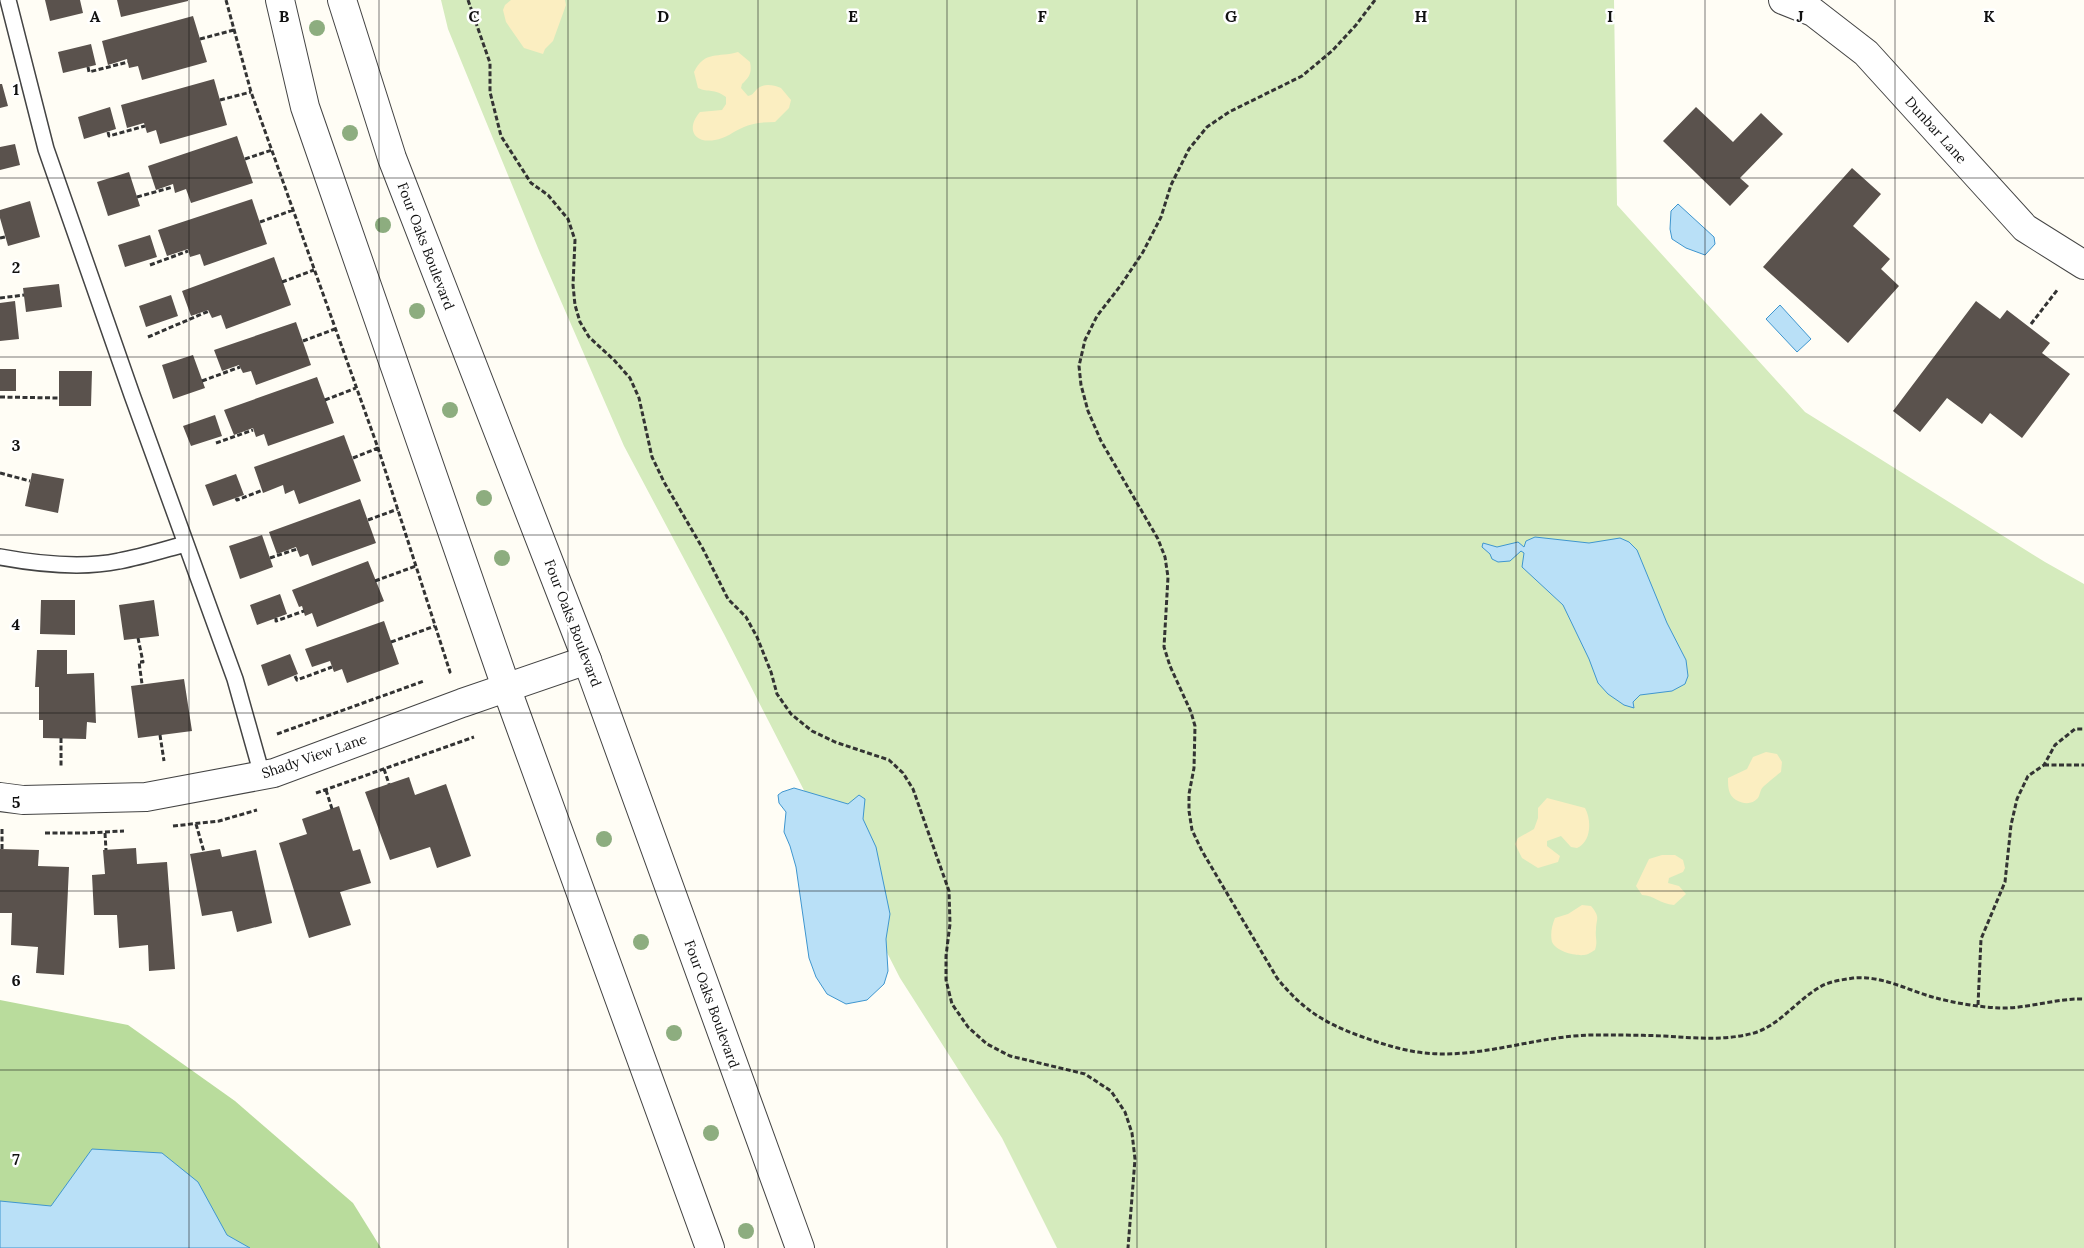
<svg xmlns="http://www.w3.org/2000/svg" width="2084" height="1248" viewBox="0 0 2084 1248" font-family="Lora,serif">
  <style>
    .green { fill: #d5ebbd }
    .forest { fill: #b9dc9c }
    .sand { fill: #fbeec1 }
    .water { fill: #b9e0f7; stroke: #3f96cf }
    .building { fill: #5a524d }
    .lines { fill: none; stroke-linecap: round; stroke-linejoin: round }
    .service-casing { stroke: #444; stroke-width: 18 }
    .minor-casing { stroke: #444; stroke-width: 30 }
    .tertiary-casing { stroke: #444; stroke-width: 30 }
    .path { stroke: #333; stroke-width: 3; stroke-dasharray: 5 2.5; stroke-linecap: butt }
    .service { stroke: #fff; stroke-width: 15 }
    .minor { stroke: #fff; stroke-width: 28 }
    .tertiary { stroke: #fff; stroke-width: 28 }
    .tree { fill: #8dad7f }
    .grid { fill: none; stroke: #111; stroke-width: 1; stroke-opacity: 0.55 }
    .labels { text-anchor: middle; stroke-width: 5; stroke-linejoin: round; paint-order: stroke }
    .street-label { font-size: 14px; fill: #111; stroke: #fff }
    .grid-label { font-size: 16px; text-anchor: middle; font-weight: bold; fill: #111; stroke: #fff; stroke-width: 5; stroke-linejoin: round; paint-order: stroke }
  </style>
  <rect width="100%" height="100%" fill="#fffdf5"/>
  <path class="green" d="M441 0H1614L1617 205 1805 412 2045 562 2084 584V1248H1057L1002 1138 900 978 724 634 624 446 540 253 448 29Z"/>
  <path class="forest" d="M0 1000 128 1025 235 1101 353 1203 381 1248H0Z"/>
  <path class="sand" d="M511 0H565L566 5 553 41 545 49 543 54 524 48 506 22 503 10 505 5Z
    M738 52 750 62C752 72 750 77 742 84L741 88 748 96C753 95 753 93 757 89 764 83 773 85 781 88L791 100 789 108 775 122C764 122 753 123 744 127 734 131 725 139 715 140 693 144 686 128 700 112L722 110 726 104V97C714 88 709 93 698 88L694 72C705 50 718 58 738 52Z
    M1766 752 1777 754 1782 762 1781 772C1779 773 1765 785 1763 787 1760 790 1760 795 1758 798 1752 805 1743 804 1736 800 1728 795 1728 787 1728 778L1747 769 1753 757Z
    M1547 798 1585 808C1592 821 1591 842 1577 848L1571 847 1561 836 1547 841V846L1560 856 1558 862 1538 868 1522 858 1515 844 1518 838 1534 829 1538 818V808Z
    M1662 855H1675L1683 860 1685 868 1683 872 1669 878 1668 883 1679 886 1686 894 1674 905C1660 904 1654 895 1642 895L1636 886 1649 859Z
    M1582 905 1591 906C1601 918 1596 918 1596 930 1595 938 1598 941 1595 950 1591 952 1588 955 1584 955 1574 956 1556 951 1552 942 1550 934 1552 925 1555 918L1568 914Z"/>
  <path class="water" d="M1678 204 1714 237 1715 244 1705 255 1686 248 1672 239 1670 229 1671 211Z
    M1780 305 1811 339 1797 352 1766 319Z
    M1535 537 1589 543 1620 538 1629 542 1637 550 1667 623 1686 660 1688 676 1685 684 1672 691 1640 695 1633 702 1634 708 1624 705 1608 694 1598 683 1589 659 1563 605 1522 567 1524 553 1521 551 1510 561 1498 562 1492 559 1490 554 1482 547 1483 543 1497 547 1518 542 1524 547 1526 541Z
    M794 788 848 804 859 795 865 799 863 819 876 847 890 914 886 939 888 971 884 984 867 1000 846 1004 827 994 816 977 809 958 796 867 790 846 784 832 786 812 779 803 778 795 782 792Z
    M92 1149 162 1153 198 1182 227 1235 250 1248H0V1201L51 1206Z"/>
  <path class="building" d="M45 0H80L83 13 50 21Z
    M117 0H188V1L121 17Z
    M193 16 207 62 142 80 138 66 129 68 127 59 108 65 102 41Z
    M91 44 96 65 63 73 58 52Z
    M214 79 227 125 160 144 156 130 147 133 144 123 127 128 121 105Z
    M0 84H2L8 106 0 108Z
    M110 107 116 129 84 139 78 117Z
    M1696 107 1733 142 1761 113 1783 134 1740 178 1749 186 1730 206 1663 141Z
    M237 136 253 183 191 203 186 189 175 193 173 184 156 190 148 166Z
    M15 144 20 165 0 170V147Z
    M1852 168 1881 194 1853 226 1890 259 1881 269 1899 286 1848 343 1763 267Z
    M129 172 140 206 108 216 97 182Z
    M252 199 267 244 204 266 200 254 190 257 188 249 167 256 158 230Z
    M30 201 40 237 8 246 0 218V210Z
    M150 235 157 257 125 267 118 245Z
    M274 257 291 305 226 329 221 315 212 318 208 310 191 316 182 291Z
    M59 284 62 307 26 312 23 288Z
    M171 295 178 316 146 327 139 306Z
    M15 301 19 339 0 341V303Z
    M1976 301 2000 319 2007 310 2050 343 2042 353 2070 374 2022 438 1990 413 1982 424 1947 398 1920 432 1893 411Z
    M296 322 311 365 256 385 251 371 243 373 239 365 222 371 214 350Z
    M193 355 205 388 173 399 162 365Z
    M0 369H16V391H0Z
    M59 371H92L91 406H59Z
    M317 377 334 423 268 446 264 434 256 437 253 428 234 435 224 410Z
    M215 415 222 436 191 446 183 426Z
    M344 435 361 481 299 504 294 490 285 494 283 485 263 493 254 467Z
    M32 473 64 479 58 513 25 506Z
    M236 474 244 495 213 506 205 485Z
    M360 499 376 543 312 566 308 554 300 557 296 547 277 554 269 532Z
    M262 535 273 567 240 579 229 546Z
    M368 561 384 601 317 627 312 613 305 616 302 606 299 607 292 590Z
    M280 594 287 614 257 625 250 605Z
    M41 600H75V635L40 634Z
    M154 600 159 636 124 640 119 605Z
    M384 621 399 664 347 683 342 669 334 672 330 661 312 667 305 649Z
    M37 650H67V674L94 673 96 723 87 722 86 739 43 738V720H39V687H35Z
    M290 654 298 674 268 686 261 665Z
    M184 679 192 731 138 738 131 686Z
    M409 777 415 795 446 784 471 856 437 868 430 847 390 860 365 792Z
    M339 806 353 851 360 849 371 883 340 892 351 925 309 938 279 843 307 834 302 819Z
    M136 848 137 864 167 862 175 969 149 971 148 945 119 948 117 915H94L92 875 105 874 103 850Z
    M0 849 39 850 38 866 69 867 64 975 36 973 38 947 11 945 12 913H0Z
    M220 849 222 857 256 850 272 923 237 932 232 911 202 916 190 854Z"/>
  <g class="lines">
    <g class="service-casing">
      <path id="service" d="M8 0 46 149 132 395 235 679 262 775
        M0 557C38 564 81 569 119 561 141 557 163 550 185 544"/>
    </g>
    <g class="minor-casing">
      <path id="minor" d="M1783 0 1813 12 1866 53 2025 228 2084 265
        M0 797 23 800 146 797 274 773 462 703 587 660"/>
    </g>
    <g class="tertiary-casing">
      <path id="tertiary" d="M280 0 305 107 506 687 710 1248
        M342 0 392 158 587 660 800 1248"/>
    </g>
    <path class="path" d="M226 0 251 92 378 448 450 672 448 673
      M468 0 490 63V92L501 136 531 183 548 195 568 219 575 240 573 285 575 305 580 322 589 337 614 360 630 378 639 398 652 457 664 482 703 549 728 599 746 617 757 637 771 672 777 694 791 714 812 731 835 742 889 760 903 773 913 789 949 891 950 924 946 956V980L952 1004 968 1027 987 1044 1010 1056 1085 1074 1111 1091 1125 1112 1132 1133 1135 1159 1128 1248
      M1375 0 1356 25 1332 51 1302 76 1229 112 1207 127 1189 149 1171 185 1161 217 1143 252 1121 285 1097 316 1085 340 1079 366 1081 385 1088 411 1101 441 1158 539 1165 557 1168 577 1164 647 1170 666 1191 712 1195 726 1194 768 1189 794V811L1192 830 1202 851 1277 978C1302 1009 1324 1023 1360 1036 1379 1043 1398 1049 1417 1052 1475 1061 1534 1036 1592 1035 1616 1035 1640 1035 1664 1036 1695 1038 1724 1041 1754 1033 1780 1025 1797 1000 1820 987 1830 981 1842 980 1853 978 1882 975 1909 991 1936 998 1955 1003 1979 1007 1999 1008 2027 1009 2056 998 2084 999
      M200 39 234 30
      M88 67 89 72 128 62
      M220 100 251 92
      M108 132 109 136 145 126
      M245 159 272 150
      M137 197 173 187
      M260 222 293 210
      M0 238 5 237
      M150 265 188 251
      M282 282 314 270
      M0 298 24 295
      M2031 324 2058 289
      M148 337 209 311
      M303 341 335 329
      M202 381 240 367
      M0 397 59 398
      M325 400 356 388
      M216 443 253 430
      M353 458 378 448
      M0 473 30 481
      M236 498 237 500 263 490
      M368 520 398 509
      M270 558 297 549
      M375 581 416 566
      M276 618V621L304 611
      M138 638 143 662H139L142 684
      M391 642 435 626
      M295 676 297 680 332 667
      M277 734 424 681
      M160 735 164 761
      M61 738V768
      M2044 765H2084
      M384 769 389 784
      M326 790 332 809
      M316 793 474 737
      M196 824 204 852
      M173 826 219 821 257 810
      M2 829V849
      M45 833H86L124 831
      M105 833 106 850
      M1978 1005 1981 939 2005 882 2011 825 2017 799 2028 776 2044 765 2055 745 2075 729H2084"/>
    <use href="#service" class="service"/>
    <use href="#minor" class="minor"/>
    <use href="#tertiary" class="tertiary"/>
  </g>
  <g class="tree">
    <circle cx="317" cy="28" r="8"/>
    <circle cx="350" cy="133" r="8"/>
    <circle cx="383" cy="225" r="8"/>
    <circle cx="417" cy="311" r="8"/>
    <circle cx="450" cy="410" r="8"/>
    <circle cx="484" cy="498" r="8"/>
    <circle cx="502" cy="558" r="8"/>
    <circle cx="604" cy="839" r="8"/>
    <circle cx="641" cy="942" r="8"/>
    <circle cx="674" cy="1033" r="8"/>
    <circle cx="711" cy="1133" r="8"/>
    <circle cx="746" cy="1231" r="8"/>
  </g>
  <path class="grid" d="M189 0V1248M379 0V1248M568 0V1248M758 0V1248M947 0V1248M1137 0V1248M1326 0V1248M1516 0V1248M1705 0V1248M1895 0V1248M0 178H2084M0 357H2084M0 535H2084M0 713H2084M0 891H2084M0 1070H2084"/>
  <g class="labels">
    <g class="street-label">
      <text transform="translate(1936 130) rotate(48)" y="5">Dunbar Lane</text>
      <text transform="translate(426 246) rotate(69)" y="5">Four Oaks Boulevard</text>
      <text transform="translate(573 623) rotate(69)" y="5">Four Oaks Boulevard</text>
      <text transform="translate(314 756) rotate(-19)" y="5">Shady View Lane</text>
      <text transform="translate(712 1004) rotate(70)" y="5">Four Oaks Boulevard</text>
    </g>
  </g>
  <g class="grid-label">
    <text x="95" y="22">A</text>
    <text x="284" y="22">B</text>
    <text x="474" y="22">C</text>
    <text x="663" y="22">D</text>
    <text x="853" y="22">E</text>
    <text x="1042" y="22">F</text>
    <text x="1231" y="22">G</text>
    <text x="1421" y="22">H</text>
    <text x="1610" y="22">I</text>
    <text x="1800" y="22">J</text>
    <text x="1989" y="22">K</text>
    <text x="16" y="95">1</text>
    <text x="16" y="273">2</text>
    <text x="16" y="451">3</text>
    <text x="16" y="630">4</text>
    <text x="16" y="808">5</text>
    <text x="16" y="986">6</text>
    <text x="16" y="1165">7</text>
  </g>
</svg>
